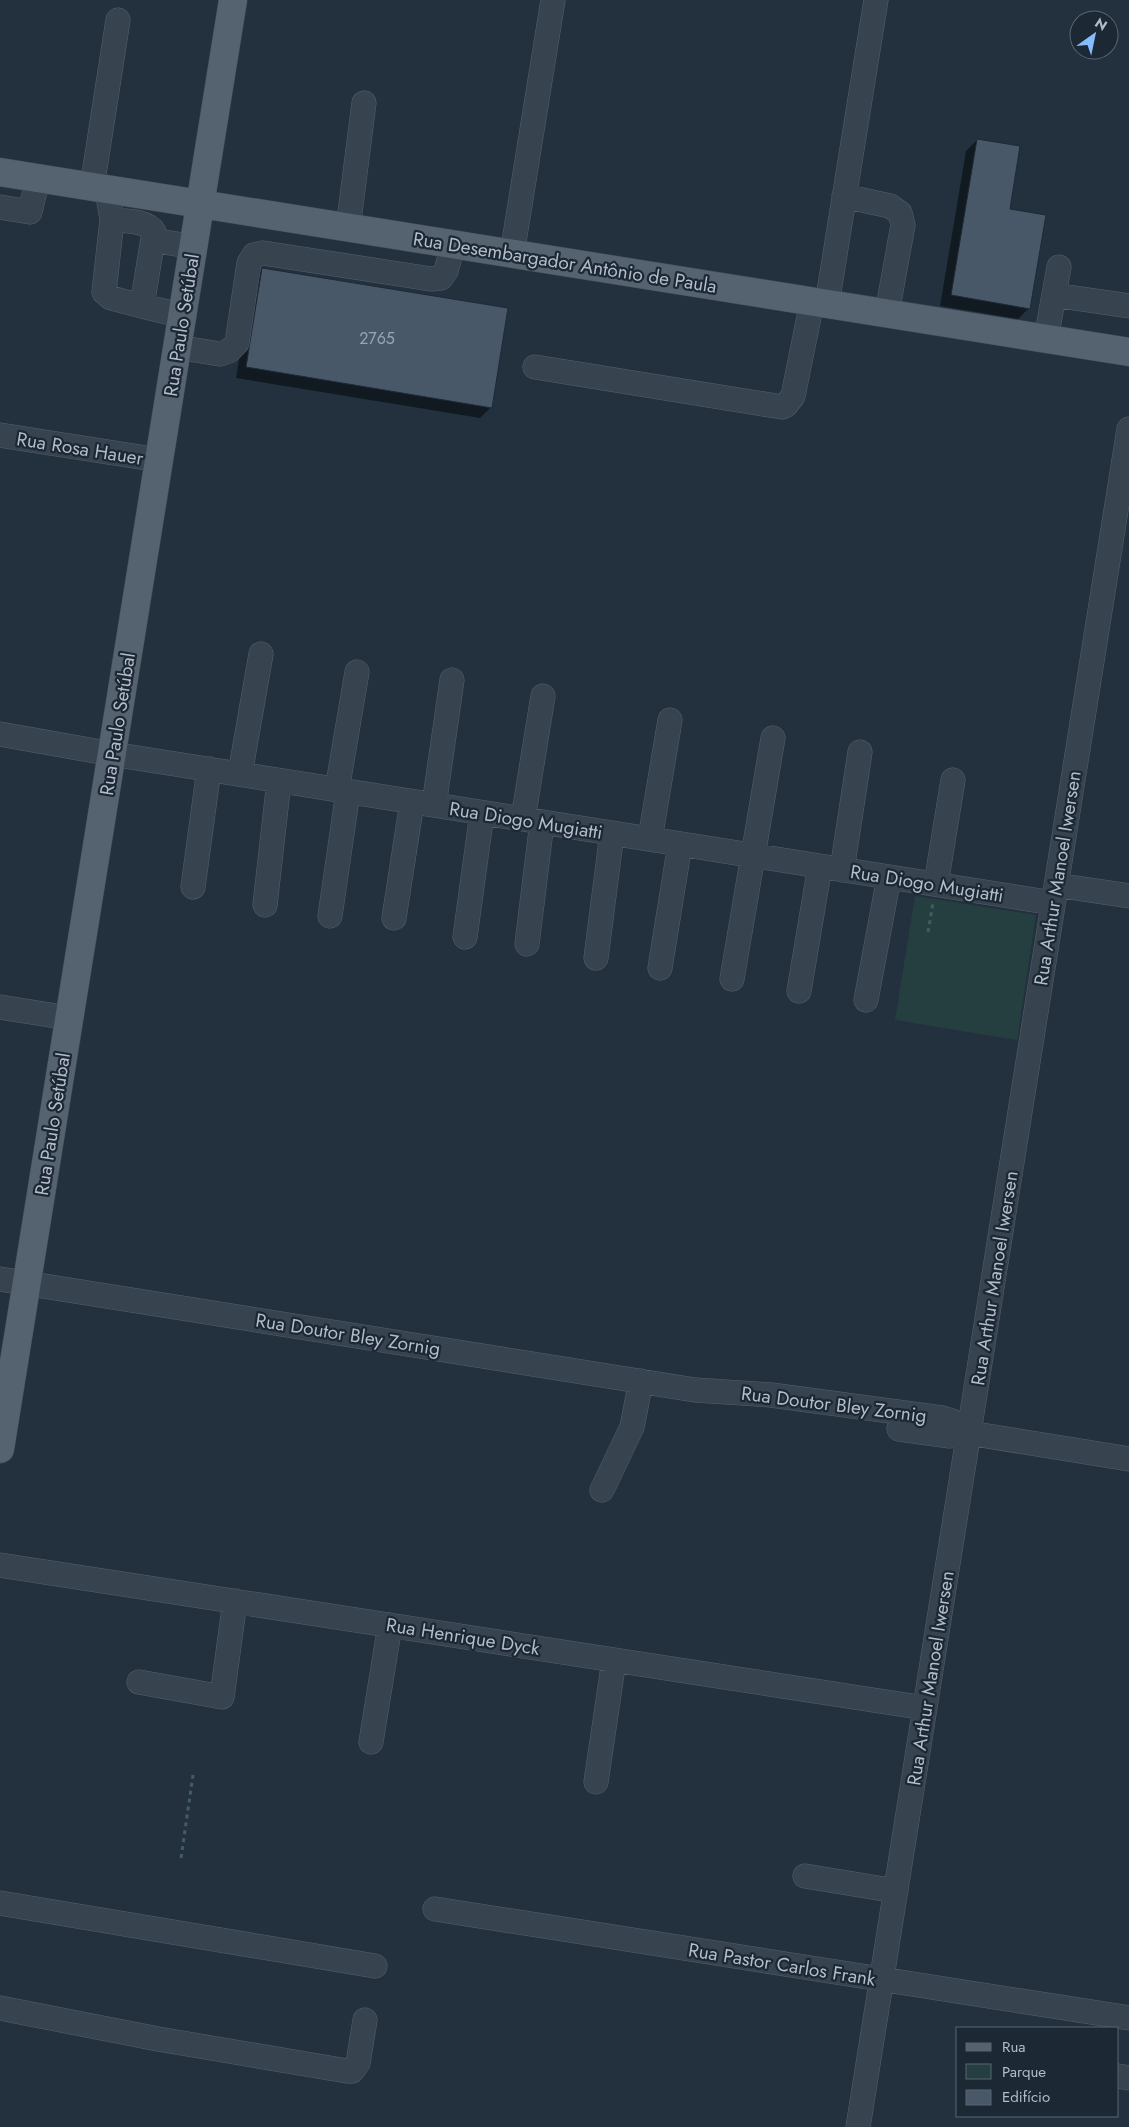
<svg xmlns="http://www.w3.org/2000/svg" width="1129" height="2127" viewBox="0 0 1129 2127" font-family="Jost,sans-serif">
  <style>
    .green { fill: #253f40 }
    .shadow { fill: #0007 }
    .building { fill: #485868; stroke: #1e2a36 }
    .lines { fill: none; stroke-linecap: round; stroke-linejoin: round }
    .minor-casing { stroke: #55606d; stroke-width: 25 }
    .major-casing { stroke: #404c58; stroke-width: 29 }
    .path { stroke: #435c5d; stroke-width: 3; stroke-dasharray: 4 4; stroke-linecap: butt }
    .minor { stroke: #37434f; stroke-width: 24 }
    .major { stroke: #55626f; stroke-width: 28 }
    .labels { text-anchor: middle; stroke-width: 4.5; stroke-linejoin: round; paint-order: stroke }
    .number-label { font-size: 16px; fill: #98a4b2 }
    .street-label { font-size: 19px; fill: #b3bdca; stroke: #1c2834 }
  </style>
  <rect width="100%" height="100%" fill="#23313f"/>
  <path class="green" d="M915 896 1036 915 1017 1040 895 1020Z"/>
  <path class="shadow" d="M977 140 1008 210 1029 308 1018 319 940 306 966 151Z
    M263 269 491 407 480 418 236 378 252 280Z"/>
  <path class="building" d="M977 139 1020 146 1010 209 1046 215 1030 309 951 295Z
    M262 268 508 308 492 408 246 367Z"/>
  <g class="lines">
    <g class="minor-casing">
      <path id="minor" d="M92 187 118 20
        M107 190 112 220C124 221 147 220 154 232L142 306 184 316
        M844 196 890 206 900 213 903 225 887 313
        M0 207 30 212 38 178
        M112 220 104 292 111 298 142 306
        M348 228 364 103
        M153 240 194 247
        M512 254 553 0
        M1054 295 1129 306
        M827 304 876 0
        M1046 339 1059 267
        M177 347 220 354 229 351 237 343 249 263 254 255 263 253 431 279 441 278 446 271 453 245
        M535 367 782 407 786 405 793 396 812 302
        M0 435 159 460
        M0 734 112 754 1053 903
        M240 774 261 654
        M337 790 357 672
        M434 805 452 680
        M523 819 543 696
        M650 839 670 720
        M842 870 860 752
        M936 884 953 780
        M1056 885 1129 896
        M193 887 209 769
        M265 905 279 781
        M330 916 348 792
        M394 918 412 802
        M465 937 482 813
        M527 944 542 822
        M596 958 612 833
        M660 968 680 844
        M732 979 773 738
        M799 991 820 866
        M866 1000 889 877
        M0 1007 69 1018
        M0 1279 695 1390 771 1395 942 1418 952 1421 969 1433
        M899 1429 950 1436 969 1433 1129 1459
        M602 1490 632 1427 641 1381
        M0 1565 925 1708
        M139 1682 222 1697 235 1601
        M371 1742 390 1625
        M596 1782 614 1660
        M805 1876 896 1891
        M0 1903 375 1966
        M435 1909 1129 2018
        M0 2008 158 2039 347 2071H352L358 2063 365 2020
        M1118 2076 1129 2078
        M858 2127 1129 429"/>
    </g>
    <g class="major-casing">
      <path id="major" d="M0 172 1129 352
        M0 1449 233 0"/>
    </g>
    <path class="path" d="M928 932 933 903
      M181 1858 193 1775"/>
    <use href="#minor" class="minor"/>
    <use href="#major" class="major"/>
  </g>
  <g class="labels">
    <g class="number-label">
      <text x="377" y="344">2765</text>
    </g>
    <g class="street-label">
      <text transform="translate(565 262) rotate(9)" y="7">Rua Desembargador Antônio de Paula</text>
      <text transform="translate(181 325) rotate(-81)" y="7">Rua Paulo Setúbal</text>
      <text transform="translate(80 448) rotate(9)" y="7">Rua Rosa Hauer</text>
      <text transform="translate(117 724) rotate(-81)" y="7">Rua Paulo Setúbal</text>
      <text transform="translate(526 820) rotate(9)" y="7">Rua Diogo Mugiatti</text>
      <text transform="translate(1057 878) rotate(-81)" y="7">Rua Arthur Manoel Iwersen</text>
      <text transform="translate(927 883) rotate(9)" y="7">Rua Diogo Mugiatti</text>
      <text transform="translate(52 1124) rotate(-81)" y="7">Rua Paulo Setúbal</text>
      <text transform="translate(994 1278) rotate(-81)" y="7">Rua Arthur Manoel Iwersen</text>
      <text transform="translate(348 1334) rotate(9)" y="7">Rua Doutor Bley Zornig</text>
      <text transform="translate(834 1404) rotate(7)" y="7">Rua Doutor Bley Zornig</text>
      <text transform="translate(463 1636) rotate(9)" y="7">Rua Henrique Dyck</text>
      <text transform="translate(930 1678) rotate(-81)" y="7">Rua Arthur Manoel Iwersen</text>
      <text transform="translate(782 1964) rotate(9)" y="7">Rua Pastor Carlos Frank</text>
    </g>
  </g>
  <rect x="956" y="2027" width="162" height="90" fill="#1c2834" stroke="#586470"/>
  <rect x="966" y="2043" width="25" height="8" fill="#55626f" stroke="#586470"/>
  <text x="1002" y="2052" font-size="15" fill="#b3bdca">Rua</text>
  <rect x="966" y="2064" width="25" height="15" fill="#253f40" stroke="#586470"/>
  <text x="1002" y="2077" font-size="15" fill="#b3bdca">Parque</text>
  <rect x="966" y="2090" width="25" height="15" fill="#485868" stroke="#586470"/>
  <text x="1002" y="2102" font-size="15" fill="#b3bdca">Edifício</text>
  <g transform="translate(1094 35) rotate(33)"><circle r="24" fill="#1c2834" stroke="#586470"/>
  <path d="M0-4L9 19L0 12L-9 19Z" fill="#85bcfd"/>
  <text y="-8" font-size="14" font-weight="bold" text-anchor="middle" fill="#b3bdca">N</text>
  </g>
</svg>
